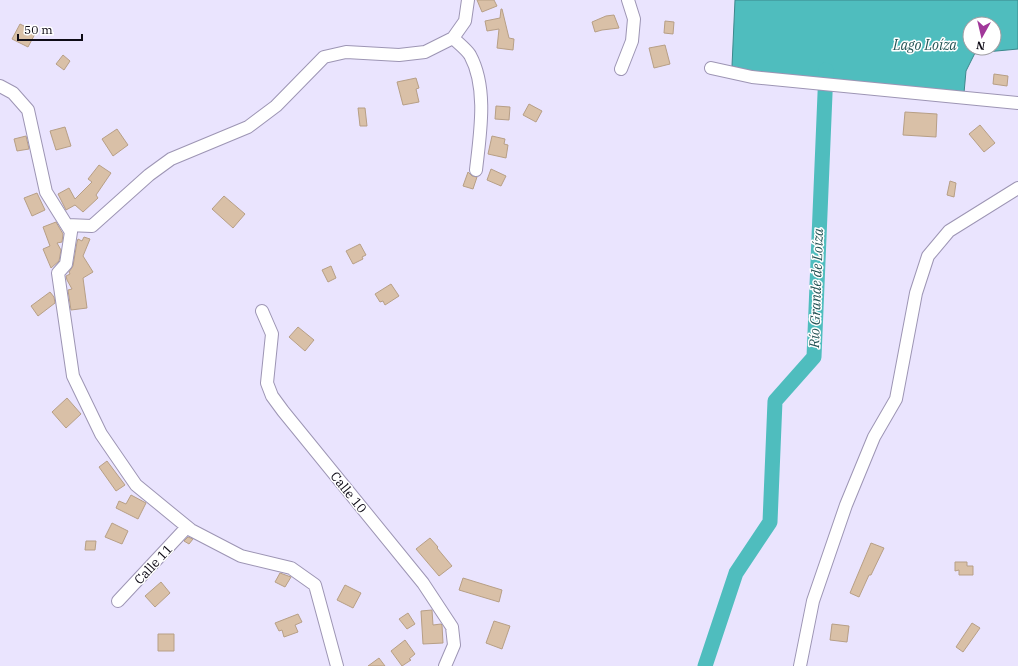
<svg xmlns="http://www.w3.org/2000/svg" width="1018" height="666" viewBox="0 0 1018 666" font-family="'IBM Plex Serif',serif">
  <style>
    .water { fill: #4fbdbe; stroke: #3c888c; fill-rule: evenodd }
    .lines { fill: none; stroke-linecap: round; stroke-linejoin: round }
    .river { stroke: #4fbdbe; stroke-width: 15 }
    .building { fill: #d9c0a7; stroke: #b79f86 }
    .minor-casing { stroke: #9d95b4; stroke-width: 14 }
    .minor { stroke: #fff; stroke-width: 12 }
    .labels { text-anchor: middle; stroke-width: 3; stroke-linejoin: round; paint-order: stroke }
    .street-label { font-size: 13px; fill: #0e0b16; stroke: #fff }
    .water-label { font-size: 14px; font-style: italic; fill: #245455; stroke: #fff }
  </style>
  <rect width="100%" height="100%" fill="#eae4fe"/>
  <path class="water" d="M735 0H1018V49L975 53 966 71 964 93 752 73 732 66ZM970 24H994V48H970Z"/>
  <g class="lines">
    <path class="river" d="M705 666 736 573 770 522 775 401 814 357 826 70"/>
  </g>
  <path class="building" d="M477 0H494L497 6 482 12Z
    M501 9H502L509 38 514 39 513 50 497 48 499 29 487 31 485 21 500 18Z
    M614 15 619 28 602 30 595 32 592 22 606 16Z
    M665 21 674 22 673 34 664 33Z
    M20 24 36 32 28 47 12 39Z
    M665 45 670 64 654 68 649 48Z
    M63 55 70 61 64 70 56 64Z
    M994 74 1008 76 1007 86 993 84Z
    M416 78 419 88 416 89 419 102 403 105 397 82Z
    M529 104 542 111 536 122 523 115Z
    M496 106 510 107 509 120 495 119Z
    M358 108H365L367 126H360Z
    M905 112 937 114 936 137 903 135Z
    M980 125 995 143 984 152 969 134Z
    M65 127 71 146 56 150 50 131Z
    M117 129 128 145 113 156 102 139Z
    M26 136 29 149 17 151 14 139Z
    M492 136 505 139 504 144 508 145 506 158 488 154Z
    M99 165 111 173 96 195 98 198 83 212 75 205 66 210 58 194 69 188 75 199 92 182 88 179Z
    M491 169 506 176 501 186 487 180Z
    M468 172 472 176 477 177 473 189 463 186Z
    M950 181 956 183 954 197 947 195Z
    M37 193 45 210 32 216 24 198Z
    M224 196 245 214 233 228 212 209Z
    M56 222 63 234 62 242 57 243 61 250 59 261 51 268 43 249 50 246 43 227Z
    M84 237 90 239 83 256 93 272 83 278 87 308 71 310 68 290 72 289 67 280 66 276 70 274 69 272 73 266 77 242 78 239 82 241Z
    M360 244 366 255 362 257 363 259 353 264 346 251Z
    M331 266 336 278 328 282 322 270Z
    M391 284 399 296 385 305 383 301 380 302 375 294Z
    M50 292 54 297 55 303 38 316 31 306Z
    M298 327 314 340 305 351 289 337Z
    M67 398 81 414 66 428 52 412Z
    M107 461 125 485 116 491 99 467Z
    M131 495 146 503 138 519 116 508 119 501 126 504Z
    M112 523 128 531 122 544 105 537Z
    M188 537 193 539 189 544 184 541Z
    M430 538 438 547 437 548 452 566 439 576 416 549Z
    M86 541H96L95 550H85Z
    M871 543 884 548 871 575H869L859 597 850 593Z
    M955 562H967V566H973V575H959V570L955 571Z
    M280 573 291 577 285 587 275 582Z
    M463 578 502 590 499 602 459 590Z
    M161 582 170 593 155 607 145 596Z
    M345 585 361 593 353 608 337 600Z
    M432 610 433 625 441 624 442 625 443 643 423 644 421 611Z
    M408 613 415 624 407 629 399 619Z
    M298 614 302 622 295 625 298 632 284 637 282 630 279 631 275 623Z
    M494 621 510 626 502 649 486 643Z
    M972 623 980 628 963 652 956 647Z
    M832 624 849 626 847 642 830 640Z
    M158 634H174V651H158Z
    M405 640 415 654 409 659 411 660 402 666 391 651Z
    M379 658 385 666H368Z"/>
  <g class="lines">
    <g class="minor-casing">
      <path id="minor" d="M453 38C458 43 466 49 470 55 488 88 480 134 476 170
        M711 68 752 77 1018 103
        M621 69 632 41 634 19 628 0
        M0 86 13 93 28 110 46 192 71 232 66 264 58 273 73 376 101 434 136 485 191 530 241 556 291 568 315 585 337 666
        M67 225 92 226 149 175 171 159 248 127 276 106 324 57 346 52 399 55 425 52 453 38 465 21 468 0
        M262 311 272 334 267 383 272 396 283 411 423 583 452 627 454 645 445 666
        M118 601 187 527
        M800 666 813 601 846 505 874 437 896 399 916 293 928 256 949 231 1018 188"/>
    </g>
    <use href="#minor" class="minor"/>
  </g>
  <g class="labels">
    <g class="street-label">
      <text transform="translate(349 492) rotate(51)" y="5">Calle 10</text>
      <text transform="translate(153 564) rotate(-47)" y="5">Calle 11</text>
    </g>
    <g class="water-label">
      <text x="925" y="50">Lago Loíza</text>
      <text transform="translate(816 288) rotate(-88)" y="5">Río Grande de Loíza</text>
    </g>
  </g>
  <g transform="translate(982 36) rotate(188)"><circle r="19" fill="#ffffff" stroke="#9f9da2"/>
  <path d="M0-3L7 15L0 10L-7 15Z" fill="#a1389a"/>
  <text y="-6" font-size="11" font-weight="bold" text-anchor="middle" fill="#0e0b16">N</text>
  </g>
  <path d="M18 34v6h64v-6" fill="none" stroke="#0e0b16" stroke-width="2"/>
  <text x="24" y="34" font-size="12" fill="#0e0b16" stroke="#ffffff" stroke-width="3" paint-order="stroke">50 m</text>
</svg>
